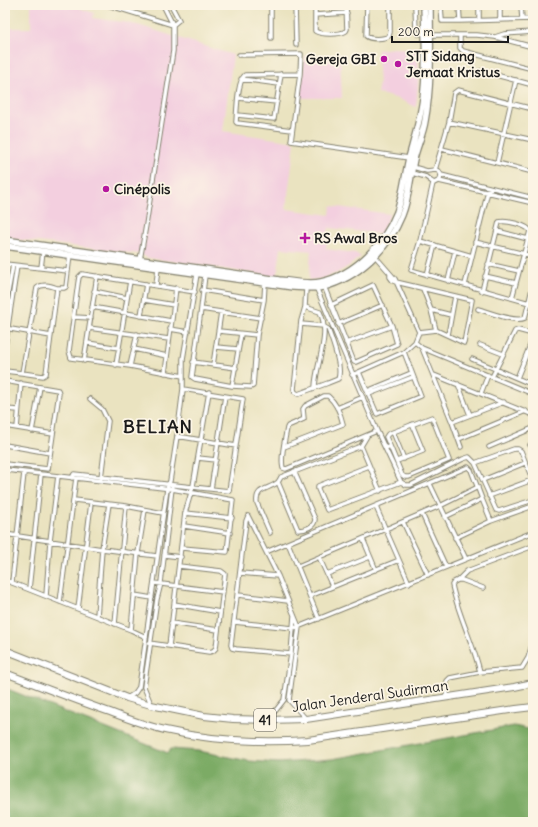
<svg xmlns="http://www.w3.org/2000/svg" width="538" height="827" viewBox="0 0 538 827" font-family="Delius,sans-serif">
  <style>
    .built { fill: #f3cfdf }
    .forest { fill: #7cab65; stroke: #4c6440 }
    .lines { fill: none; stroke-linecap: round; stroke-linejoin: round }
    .stream { stroke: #49b1c8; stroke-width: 1 }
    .minor-casing { stroke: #83806e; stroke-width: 5.5 }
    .secondary-casing { stroke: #83806e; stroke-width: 8 }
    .trunk-casing { stroke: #83806e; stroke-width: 8 }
    .minor { stroke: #fff; stroke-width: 3.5 }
    .secondary { stroke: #fff; stroke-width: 5.5 }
    .trunk { stroke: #fff; stroke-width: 6 }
    .poi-dot { fill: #b5179e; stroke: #fcf5e5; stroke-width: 1.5 }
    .labels { text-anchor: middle; stroke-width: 3.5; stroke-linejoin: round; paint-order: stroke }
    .shield { fill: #fcf5e5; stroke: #5f5d58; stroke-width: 1 }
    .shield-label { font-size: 13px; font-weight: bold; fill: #1c1c1c }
    .poi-label { font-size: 14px; font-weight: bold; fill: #1c1c1c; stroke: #fcf5e5; text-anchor: start }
    .street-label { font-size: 14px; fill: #1c1c1c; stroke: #fcf5e5 }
    .district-label { font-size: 18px; font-weight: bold; letter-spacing: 1px; fill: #1c1c1c; stroke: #fcf5e5 }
  </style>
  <rect width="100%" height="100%" fill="#fcf5e5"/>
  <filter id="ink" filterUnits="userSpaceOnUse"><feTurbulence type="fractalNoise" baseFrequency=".025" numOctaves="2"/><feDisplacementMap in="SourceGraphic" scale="8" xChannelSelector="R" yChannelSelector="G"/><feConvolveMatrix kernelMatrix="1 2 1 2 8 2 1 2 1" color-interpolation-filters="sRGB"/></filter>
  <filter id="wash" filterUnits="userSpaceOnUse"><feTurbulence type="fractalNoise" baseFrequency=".012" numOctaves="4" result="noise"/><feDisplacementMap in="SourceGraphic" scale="16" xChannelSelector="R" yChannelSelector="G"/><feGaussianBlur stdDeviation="0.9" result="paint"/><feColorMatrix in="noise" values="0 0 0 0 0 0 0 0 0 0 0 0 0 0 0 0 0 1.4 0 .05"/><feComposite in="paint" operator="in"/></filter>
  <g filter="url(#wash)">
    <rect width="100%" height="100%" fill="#eae3c0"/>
    <path class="built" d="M31 5H71L94 13 93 18 124 22 141 26 233 55 223 131 295 142 286 209 330 215 331 206 390 214 381 234 329 228 326 249 355 253 361 256 350 265 337 273 321 279 309 280 311 251 281 248 277 277 149 258 139 254 5 238V28H31Z
      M394 48 417 49 419 73 416 107 399 99 377 93 379 84 377 56 378 50Z
      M340 54 342 98H299L305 56H330Z"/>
    <path class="forest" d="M5 688 168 753 171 749 199 751 249 761 279 763 332 759 514 726 533 730V822H5Z"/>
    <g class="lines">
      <path class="stream" d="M5 812 7 814 5 818"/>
    </g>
  </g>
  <g filter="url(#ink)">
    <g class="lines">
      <g class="minor-casing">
        <path id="minor" d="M108 5 173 25
          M171 5 179 20 173 25
          M271 5V38
          M295 5 296 45
          M315 5V31C321 35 340 35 346 31L347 29 346 5
          M367 5 366 36C371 40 384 39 389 36L390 32V5
          M415 5 416 31 418 34 425 33
          M441 5 442 21H460
          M459 5 460 21 533 19
          M479 5V20
          M500 5V20
          M521 5 522 19
          M315 15 347 13
          M430 35H477L495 37 504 34 533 32
          M460 35V48L463 51 533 69
          M495 37 533 47
          M239 55 301 54 300 74 291 141 409 158
          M481 71 533 85
          M241 79 279 84
          M238 98 277 102
          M237 115 274 119 281 74
          M449 122 533 140
          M292 130 237 123 236 122C237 111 237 81 245 75L300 74
          M442 149 533 172
          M497 163 516 80
          M413 167 427 171 435 170 439 171 441 175 533 198
          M435 170 449 122 454 93 458 90 533 109
          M412 173 426 177 431 181 434 183 440 180 441 175
          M439 181 533 203
          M433 183 420 241 411 270 533 304
          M497 231 528 239
          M420 241 472 256
          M475 242 533 256
          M375 256 395 279 419 332 415 342 422 348 533 394
          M140 260 146 225 173 51V25L163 5
          M5 264 68 271
          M488 264 519 271
          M41 268 43 251
          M390 274V277L393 281 396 282 472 300 464 343 436 330 419 332
          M205 275 201 309 192 377 195 379 232 386 251 387 253 386 257 335 264 300 265 283
          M427 275 435 245
          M485 276 516 283
          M448 281 455 251
          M156 285 158 268
          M465 285 489 187
          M324 286 354 362H356L397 344 392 326 373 285 331 305
          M316 287 377 431 401 482 406 485H411L463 459 469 457 475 463 496 510 499 511 533 500
          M57 288C51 286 43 283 37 288L22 373 43 376 46 374 57 288H64L66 287 70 255
          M423 289 431 310 436 330
          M202 290 264 300
          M94 291 127 298
          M482 291 499 222C506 220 527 225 530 231L512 298
          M144 300 174 305
          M92 307 171 321
          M305 307 320 312C331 335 316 363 315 387
          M5 308 13 265
          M201 309 261 318
          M478 309C489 312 515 323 525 318L533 285
          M431 310 451 315
          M141 316 146 284
          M74 317 91 318
          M301 324 323 326 328 329C332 340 343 368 338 379L328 383 298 394 295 392 294 389 301 321 305 307 306 288
          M338 324 383 305
          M5 328 51 336
          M89 328 169 339
          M170 329 188 332
          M219 331 257 335
          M448 335 455 296
          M88 343 119 348
          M346 343 392 326
          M480 345 503 354
          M5 346 17 266
          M216 347 238 349
          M422 348 452 422 461 447
          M134 349 167 356
          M472 359 533 385
          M84 361 97 276
          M193 362 236 368
          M116 365 130 281
          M213 365 221 312
          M130 366 137 334
          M5 371 22 373
          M359 372 377 414 421 396 404 352
          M165 373 176 288
          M352 375 404 352 415 342
          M434 375 533 415
          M183 376 130 366 71 358 69 351 78 283 79 277 82 274 195 292
          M492 377 515 331 518 330 533 334
          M517 378 533 338
          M5 381 58 390 59 393 48 469 5 464
          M458 384 470 415
          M232 386 241 334
          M367 391 411 373
          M481 393 488 375
          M369 394 413 377
          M90 399 102 409 108 421 101 478
          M337 408 363 397
          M5 409 18 410
          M452 422 504 402
          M5 426 53 434
          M17 428 21 383
          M32 431 40 387
          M393 432 404 459
          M177 436 236 446
          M459 439 526 411
          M5 445 50 453
          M530 445 533 443
          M361 446 380 491
          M284 447 343 424C341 415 336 403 328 396H324L305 406 303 409 304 419 288 426 287 428C285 440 280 457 283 468L286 469 377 431
          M489 447 533 428
          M386 448 390 446 402 475 405 477H409L449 460 432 417 388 434 386 437 390 446
          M198 458 216 460
          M397 461 423 451 412 424
          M475 463 514 449H518L521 451 533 481
          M369 466 318 486V489L327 510 401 482
          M6 470 172 489 233 500 227 552 182 548
          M72 478 74 474 229 491 243 399 183 389
          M483 480 525 463
          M278 482 298 530C305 530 315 527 315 519L294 471
          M430 484 466 559
          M211 489 225 396
          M489 496 532 480
          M74 500 126 506 163 513
          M376 507 409 583
          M185 513 232 518
          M422 514 446 567
          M248 516 278 576 299 627 289 700 306 719
          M248 516 246 521 231 645 232 648 236 649 291 654
          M445 517 482 499 491 521
          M403 522 428 575
          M184 526 230 533
          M270 533 257 503C255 487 269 490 278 482 279 481 280 479 281 477L361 446 367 436
          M5 534 102 549 157 556
          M455 538 491 521 533 506
          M363 539 376 570
          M288 543 319 619
          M266 552 468 467 471 470 482 499
          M164 555 181 557
          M319 557 332 586
          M298 566 440 506 478 487
          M240 573 278 576
          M327 574 370 557
          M5 580 131 630 146 637
          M458 580 467 571 533 546
          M12 582 24 473
          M154 583 223 592
          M29 589 41 474
          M134 595 152 598
          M238 595 288 601
          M46 596 50 541 58 476
          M310 596 399 560
          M60 602 76 478
          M174 604 220 612
          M78 609 91 503
          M97 616 102 549 109 504
          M234 622 293 628 298 627 533 532
          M171 623 218 630
          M115 624 126 506
          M131 630 138 553 145 510
          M149 643 209 652 213 651 216 648 225 574 221 571 179 566
          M169 646 185 513 193 486 209 392
          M480 672C473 642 458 615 452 585L454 582 458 580H462L483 588
          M127 698 135 693 139 687 167 489 170 481 177 436 183 389V359L197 274
          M447 698V681L450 678 480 672 522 668 528 658 533 642
          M151 704 144 687 157 599 161 583 172 488
          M269 719 284 700 291 654 294 616"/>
      </g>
      <g class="secondary-casing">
        <path id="secondary" d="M5 240 279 280C292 281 308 285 321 282 355 275 385 243 397 212 403 195 405 176 409 158 415 136 422 114 424 90 427 62 425 33 424 5
          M5 246 293 287C303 287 313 289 323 287 358 278 389 248 402 215 409 198 410 177 414 159 417 146 423 134 425 121 432 83 430 43 430 5"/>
      </g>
      <g class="trunk-casing">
        <path id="trunk" d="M5 650 127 698 151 705 204 716 233 719 268 720 306 719 514 687 533 683
          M5 673C40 686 75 700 110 712 128 719 147 726 165 730 212 741 260 743 308 740L516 709 533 707"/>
      </g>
      <use href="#minor" class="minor"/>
      <use href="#secondary" class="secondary"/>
      <use href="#trunk" class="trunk"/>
    </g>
  </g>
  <g class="poi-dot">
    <circle cx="384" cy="59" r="4"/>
    <circle cx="398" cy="64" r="4"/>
    <circle cx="106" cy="189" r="4"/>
    <path d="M303 232h4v4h4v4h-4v4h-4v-4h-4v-4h4z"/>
  </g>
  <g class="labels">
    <rect class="shield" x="254" y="709" width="22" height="22" rx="3"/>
    <g class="shield-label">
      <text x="265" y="725">41</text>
    </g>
    <g class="poi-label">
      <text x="406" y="61">STT Sidang<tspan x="406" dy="16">Jemaat Kristus</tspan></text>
      <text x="376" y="64" text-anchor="end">Gereja GBI</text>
      <text x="114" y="194">Cinépolis</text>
      <text x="314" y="243">RS Awal Bros</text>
    </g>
    <g class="street-label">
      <text transform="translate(370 696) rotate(-8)" y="5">Jalan Jenderal Sudirman</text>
    </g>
    <g class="district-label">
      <text x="158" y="433">BELIAN</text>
    </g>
  </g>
  <rect width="538" height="827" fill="none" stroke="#fcf5e5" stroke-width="20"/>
  <path d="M392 36v6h116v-6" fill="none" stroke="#1c1c1c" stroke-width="2"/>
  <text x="398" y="36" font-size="12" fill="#1c1c1c" stroke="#fcf5e5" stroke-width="3" paint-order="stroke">200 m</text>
</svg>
